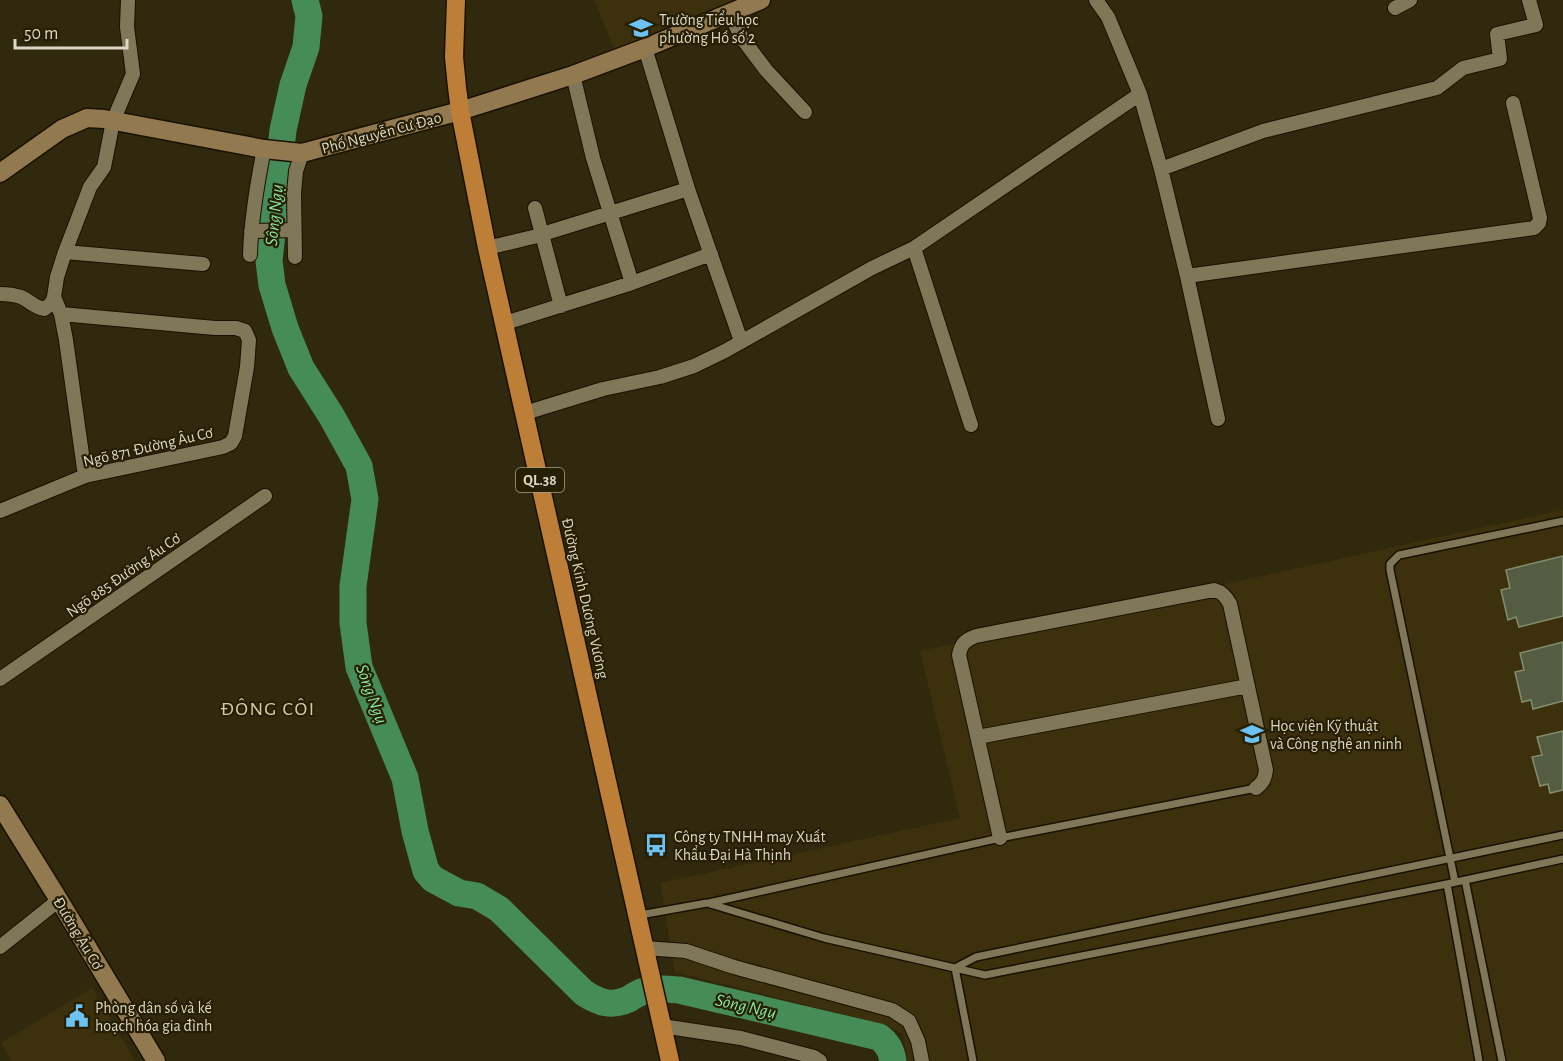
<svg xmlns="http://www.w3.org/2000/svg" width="1563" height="1061" viewBox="0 0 1563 1061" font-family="'Alegreya Sans',sans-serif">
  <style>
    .built { fill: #3c310c }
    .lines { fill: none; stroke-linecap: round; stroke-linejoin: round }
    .river { stroke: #458c58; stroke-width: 27 }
    .building { fill: #545d41; stroke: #838d6f; stroke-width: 1.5 }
    .lane-casing { stroke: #191100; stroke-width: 10 }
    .street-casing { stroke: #191100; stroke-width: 16 }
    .secondary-casing { stroke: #191100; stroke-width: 21 }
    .highway-casing { stroke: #191100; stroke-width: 21 }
    .lane { stroke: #807759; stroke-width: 7 }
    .street { stroke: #807759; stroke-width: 14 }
    .secondary { stroke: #92794f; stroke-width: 18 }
    .highway { stroke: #bd7e38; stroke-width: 18 }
    .labels { text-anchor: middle; stroke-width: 4.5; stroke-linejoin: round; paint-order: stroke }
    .shield { fill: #271f03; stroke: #a6a08c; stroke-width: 1.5 }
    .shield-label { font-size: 15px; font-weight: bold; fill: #dcd7c7 }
    .poi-label { font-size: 16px; fill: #dcd7c7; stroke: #271f03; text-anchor: start }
    .street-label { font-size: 16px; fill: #dcd7c7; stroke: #271f03 }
    .water-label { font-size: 18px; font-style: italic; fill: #86e79d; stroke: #271f03 }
    .quarter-label { font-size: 20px; letter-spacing: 1.5px; fill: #d6ccab; stroke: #271f03 }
  </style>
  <rect width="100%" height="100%" fill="#31290d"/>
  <path class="built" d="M594 0H738L616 53Z
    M1563 510V1061H908L903 1034 886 1025 675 972 660 883 960 818 920 651Z
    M92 988 135 1061H12L1 1043Z"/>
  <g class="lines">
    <path class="river" d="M305 0 309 16 306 47 293 85 283 130 269 261 272 285 285 328 301 368 332 417 359 466 365 499 353 586V623L359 667 405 778 415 831 426 871 433 879 459 893 477 896 499 909 584 993C600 1003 611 1007 629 999 633 996 637 994 641 992 655 988 665 989 679 990L879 1037C888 1044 891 1050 893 1061"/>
  </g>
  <path class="building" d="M1563 556V616L1519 627 1516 617 1508 620 1501 590 1510 588 1506 570Z
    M1563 642V701L1533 709 1531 700 1522 702 1515 672 1524 670 1520 653Z
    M1563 731V790L1550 793 1548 784 1540 786 1532 757 1542 755 1537 737Z"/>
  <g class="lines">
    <g class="lane-casing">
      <path id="lane" d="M1465 880 1502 1061
        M1455 882 1390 570V564L1399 555 1563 521
        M1447 884 1479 1061
        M709 903 1000 838 1256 788
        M640 915 707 903 824 938 985 975 1447 884 1563 859
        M973 1061 955 968 976 957 1563 835"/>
    </g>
    <g class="street-casing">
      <path id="street" d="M1096 0 1108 17 1140 94 1161 169 1187 276 1218 419
        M1395 8 1410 0
        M730 14 742 38 766 70 805 112
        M645 48 688 189 741 341
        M1161 169 1263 131 1437 88 1463 68 1500 59 1497 34 1536 25 1529 0
        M535 208 561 306
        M251 231 294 230
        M487 248 533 237 688 189
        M914 248 971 425
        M65 252 203 264
        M250 255C251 219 257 184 264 149
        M295 257 294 193 296 171 302 153
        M1187 276 1534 228 1539 223 1540 218 1513 103
        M632 283 711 254
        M0 294C7 294 15 295 21 297 30 301 34 307 44 309L51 304 54 297
        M505 323 632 283 593 158 573 75
        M525 413 603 389 660 377 694 366 725 351 872 268 914 248 1140 94
        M85 476 66 340 61 314 54 297 57 277 65 252 90 187 104 167 113 121 133 74 127 27 128 0
        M0 511 85 476 223 447 231 443 235 436 247 367 249 340 245 331 236 328H215L61 314
        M0 679 265 496
        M978 737 1248 686
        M1000 838 959 655C961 644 965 640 976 636L1214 590C1222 592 1226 596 1230 604L1266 770C1265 778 1263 783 1256 788
        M0 947 59 900
        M645 948 686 951 734 967 892 1010 909 1021 918 1041 922 1061
        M662 1026 741 1038 814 1057 820 1061"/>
    </g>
    <g class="secondary-casing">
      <path id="secondary" d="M0 173 62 129 87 118 104 119 264 149 302 153 460 111 573 75 645 48 761 0
        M0 805 59 900 156 1061"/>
    </g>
    <g class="highway-casing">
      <path id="highway" d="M456 0 454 57 457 87 460 111 487 248 670 1061"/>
    </g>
    <use href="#lane" class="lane"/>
    <use href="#street" class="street"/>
    <use href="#secondary" class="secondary"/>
    <use href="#highway" class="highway"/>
  </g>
  <defs>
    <g id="school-bare" transform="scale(1.8)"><path d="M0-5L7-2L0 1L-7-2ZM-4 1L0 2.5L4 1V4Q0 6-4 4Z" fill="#6dc2f3" stroke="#271f03" stroke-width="2.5" paint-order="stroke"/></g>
    <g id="university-bare" transform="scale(1.8)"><path d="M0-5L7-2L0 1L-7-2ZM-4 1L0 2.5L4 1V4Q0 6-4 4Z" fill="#6dc2f3" stroke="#271f03" stroke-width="2.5" paint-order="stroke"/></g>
    <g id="bus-bare" transform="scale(1.8)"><path d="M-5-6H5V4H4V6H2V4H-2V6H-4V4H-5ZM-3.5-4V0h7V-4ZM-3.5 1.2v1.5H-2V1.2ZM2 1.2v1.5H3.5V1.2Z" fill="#6dc2f3" stroke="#271f03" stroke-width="2.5" paint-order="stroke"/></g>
    <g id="civic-bare" transform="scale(1.8)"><path d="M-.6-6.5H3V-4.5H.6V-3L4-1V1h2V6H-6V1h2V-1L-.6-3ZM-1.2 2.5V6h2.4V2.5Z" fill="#6dc2f3" stroke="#271f03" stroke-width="2.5" paint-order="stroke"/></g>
  </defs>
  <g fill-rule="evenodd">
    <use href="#school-bare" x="641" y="28"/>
    <use href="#university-bare" x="1252" y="734"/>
    <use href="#bus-bare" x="656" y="845"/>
    <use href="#civic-bare" x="77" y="1016"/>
  </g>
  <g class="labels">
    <rect class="shield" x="516" y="468" width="48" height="24" rx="4.5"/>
    <g class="shield-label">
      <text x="540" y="485">QL.38</text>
    </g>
    <g class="poi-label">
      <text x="659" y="25">Trường Tiểu học<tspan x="659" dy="18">phường Hồ số 2</tspan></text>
      <text x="1270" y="731">Học viện Kỹ thuật<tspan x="1270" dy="18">và Công nghệ an ninh</tspan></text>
      <text x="674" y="842">Công ty TNHH may Xuất<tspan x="674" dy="18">Khẩu Đại Hà Thịnh</tspan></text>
      <text x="95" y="1013">Phòng dân số và kế<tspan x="95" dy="18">hoạch hóa gia đình</tspan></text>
    </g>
    <g class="street-label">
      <text transform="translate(381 132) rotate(-15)" y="6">Phố Nguyễn Cư Đạo</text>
      <text transform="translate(148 446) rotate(-13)" y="6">Ngõ 871 Đường Âu Cơ</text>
      <text transform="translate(123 574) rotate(-35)" y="6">Ngõ 885 Đường Âu Cơ</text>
      <text transform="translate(586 598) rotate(77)" y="6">Đường Kinh Dương Vương</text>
      <text transform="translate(79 933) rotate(59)" y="6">Đường Âu Cơ</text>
    </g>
    <g class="water-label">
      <text transform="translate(274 215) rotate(-84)" y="6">Sông Ngụ</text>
      <text transform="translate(372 694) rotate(70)" y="6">Sông Ngụ</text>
      <text transform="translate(746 1006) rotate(13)" y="6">Sông Ngụ</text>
    </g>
    <g class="quarter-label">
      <text x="268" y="715">ĐÔNG CÔI</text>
    </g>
  </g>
  <path d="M15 39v9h112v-9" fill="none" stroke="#dcd7c7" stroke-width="3"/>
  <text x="24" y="39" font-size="18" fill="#dcd7c7" stroke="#271f03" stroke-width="4.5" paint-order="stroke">50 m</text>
</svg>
